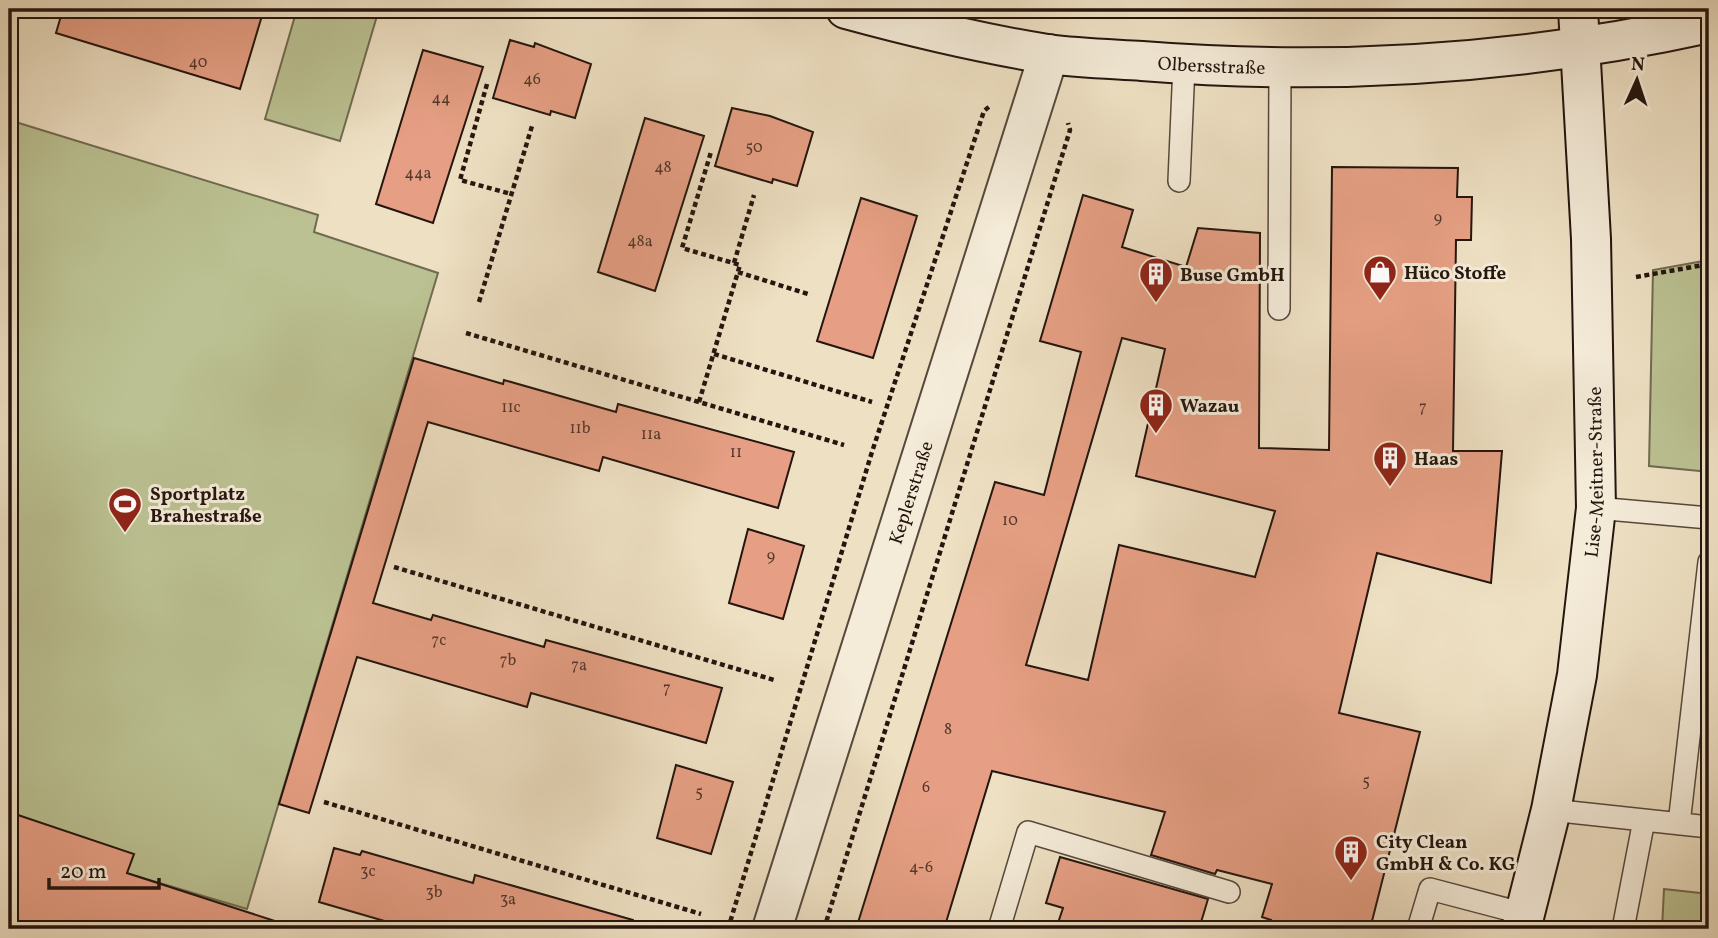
<svg xmlns="http://www.w3.org/2000/svg" width="1718" height="938" viewBox="0 0 1718 938" font-family="Vollkorn,serif">
  <style>
    .green { fill: #bbc192; stroke: #706b50; stroke-width: 2 }
    .building { fill: #e69f84; stroke: #24150e; stroke-width: 2; fill-rule: evenodd }
    .lines { fill: none; stroke-linecap: round; stroke-linejoin: round }
    .lane-casing { stroke: #56483b; stroke-width: 24 }
    .street-casing { stroke: #56483b; stroke-width: 42 }
    .secondary-casing { stroke: #24150e; stroke-width: 42 }
    .path { stroke: #24150e; stroke-width: 4.5; stroke-dasharray: 5 3.5; stroke-linecap: butt }
    .lane { stroke: #f4ebd8; stroke-width: 21 }
    .street { stroke: #f4ebd8; stroke-width: 38 }
    .secondary { stroke: #f4ebd8; stroke-width: 38 }
    .labels { text-anchor: middle; stroke-width: 6; stroke-linejoin: round; paint-order: stroke }
    .number-label { font-size: 16px; fill: #54382c }
    .street-label { font-size: 19px; fill: #24150e; stroke: #f4ebd8 }
    .poi-label { font-size: 19px; font-weight: bold; fill: #24150e; stroke: #f4ebd8; text-anchor: start }
  </style>
  <rect width="100%" height="100%" fill="#eee0c3"/>
  <filter id="stains"><feTurbulence type="fractalNoise" baseFrequency=".00286" numOctaves="4"/><feColorMatrix values="0 0 0 0 .2 0 0 0 0 .09 0 0 0 0 .02 0 0 0 .5 -.17"/></filter>
  <radialGradient id="worn" r=".72"><stop offset=".6" stop-color="#630" stop-opacity="0"/><stop offset="1" stop-color="#630" stop-opacity=".3"/></radialGradient>
  <path class="green" d="M297 9H379L340 141 265 119Z
    M9 120 318 215 314 232 438 273 247 909 136 876 118 929H9Z
    M1709 260V472L1649 466 1653 270Z
    M1664 889 1709 894V929H1662Z"/>
  <path class="building" d="M63 9H264L240 89 56 33Z
    M510 40 534 47 535 43 591 64 575 118 551 111 550 115 493 98Z
    M423 50 483 67 433 223 376 204Z
    M732 108 770 116 813 132 797 186 773 179 772 183 715 166Z
    M645 118 704 136 655 291 598 272Z
    M1332 167 1458 168 1457 197H1472L1471 240H1456L1453 451H1502L1491 583 1377 553 1339 713 1420 732 1370 929H1268L1271 920 1262 917 1272 884 1217 870 1215 874 1151 855 1165 812 992 771 944 929H856L995 482 1044 495 1081 352 1040 341 1083 195 1133 210 1122 247 1186 267 1198 228 1260 233 1259 448 1329 450ZM1122 338 1165 349 1136 476 1275 511 1255 577 1119 545 1088 680 1026 665Z
    M861 198 917 216 873 358 817 341Z
    M414 358 503 384 504 380 616 412 618 404 794 452 778 508 603 457 599 471 428 422 373 603 431 620 433 615 544 647 546 640 722 688 706 743 531 693 527 707 357 657 309 813 279 804Z
    M748 529 804 546 783 619 729 603Z
    M676 765 733 782 711 854 657 838Z
    M9 812 134 854 127 873 281 923 280 929H9Z
    M334 848 360 855 362 851 473 883 475 875 633 920 632 929H412L319 902Z
    M1060 857 1208 899 1199 929H1056L1063 908 1046 903Z"/>
  <g class="lines">
    <g class="lane-casing">
      <path id="lane" d="M1179 181 1184 65
        M1279 309 1280 67
        M1596 508 1709 518
        M1551 810 1709 827
        M1679 824 1709 562
        M999 929 1028 832 1229 892
        M1418 929 1430 889 1525 914
        M1623 929 1644 820"/>
    </g>
    <g class="street-casing">
      <g id="street">
        <path id="s1" d="M772 929 1049 54"/>
      </g>
    </g>
    <g class="secondary-casing">
      <g id="secondary">
        <path id="s2" d="M846 9C912 27 979 43 1047 54 1078 58 1110 59 1142 61 1331 76 1524 64 1709 23"/>
        <path id="s3" d="M1521 929 1551 810 1577 675 1596 508 1591 239 1578 9"/>
      </g>
    </g>
    <path class="path" d="M487 84 460 180 511 194
      M734 263 754 195
      M738 272 811 295
      M1636 277 1709 264
      M479 302 532 126
      M466 333 844 445
      M714 354 872 402
      M699 402 740 265 682 248 711 152
      M394 567 774 680
      M324 802 701 914
      M728 929 871 455 984 111 991 105
      M824 929 1070 130 1068 123"/>
    <use href="#lane" class="lane"/>
    <use href="#street" class="street"/>
    <use href="#secondary" class="secondary"/>
  </g>
  <defs>
    <g id="shop-pin" transform="scale(1.75)"><path d="M0 17L-7.5 6A9.5 9.5 0 1 1 7.5 6Z" fill="#8f2418" stroke="#f4ebd8"/><path d="M-5-2.5h2.3a2.7 3.5 0 0 1 5.4 0H5L5.5 6h-11ZM-1.5-2.5h3a1.5 2.3 0 0 0-3 0Z" fill="#fff"/></g>
    <g id="building-pin" transform="scale(1.75)"><path d="M0 17L-7.5 6A9.5 9.5 0 1 1 7.5 6Z" fill="#8f2418" stroke="#f4ebd8"/><path d="M-4-6H4V6H1V3H-1V6H-4ZM-2.5-4.3h1.7v1.8h-1.7ZM.8-4.3h1.7v1.8H.8ZM-2.5-1h1.7V.8h-1.7ZM.8-1h1.7V.8H.8Z" fill="#fff"/></g>
    <g id="stadium-pin" transform="scale(1.75)"><path d="M0 17L-7.5 6A9.5 9.5 0 1 1 7.5 6Z" fill="#8f2418" stroke="#f4ebd8"/><path d="M0-5a6.5 5 0 1 0 0 10a6.5 5 0 1 0 0-10ZM-3.5-1.8h7v3.6h-7Z" fill="#fff"/></g>
  </defs>
  <g fill-rule="evenodd">
    <use href="#shop-pin" x="1380" y="272"/>
    <use href="#building-pin" x="1156" y="274"/>
    <use href="#building-pin" x="1156" y="405"/>
    <use href="#building-pin" x="1390" y="458"/>
    <use href="#stadium-pin" x="125" y="504"/>
    <use href="#building-pin" x="1351" y="852"/>
  </g>
  <g class="labels">
    <g class="number-label">
      <text x="198" y="67">40</text>
      <text x="532" y="84">46</text>
      <text x="441" y="103">44</text>
      <text x="754" y="152">50</text>
      <text x="663" y="172">48</text>
      <text x="418" y="178">44a</text>
      <text x="1438" y="223">9</text>
      <text x="640" y="246">48a</text>
      <text x="511" y="412">11c</text>
      <text x="1423" y="412">7</text>
      <text x="580" y="433">11b</text>
      <text x="651" y="439">11a</text>
      <text x="736" y="457">11</text>
      <text x="1010" y="525">10</text>
      <text x="771" y="561">9</text>
      <text x="439" y="645">7c</text>
      <text x="508" y="665">7b</text>
      <text x="579" y="670">7a</text>
      <text x="667" y="693">7</text>
      <text x="948" y="734">8</text>
      <text x="1366" y="786">5</text>
      <text x="926" y="792">6</text>
      <text x="699" y="797">5</text>
      <text x="921" y="872">4-6</text>
      <text x="368" y="876">3c</text>
      <text x="434" y="897">3b</text>
      <text x="508" y="904">3a</text>
    </g>
    <g class="street-label">
      <text dy="7" stroke="none"><textPath href="#s2" startOffset="371">Olbersstraße</textPath></text>
      <text dy="7" stroke="none"><textPath href="#s3" startOffset="464">Lise-Meitner-Straße</textPath></text>
      <text dy="7" stroke="none"><textPath href="#s1" startOffset="458">Keplerstraße</textPath></text>
    </g>
    <g class="poi-label">
      <text x="1404" y="279">Hüco Stoffe</text>
      <text x="1180" y="281">Buse GmbH</text>
      <text x="1180" y="412">Wazau</text>
      <text x="1414" y="465">Haas</text>
      <text x="150" y="500">Sportplatz<tspan x="150" dy="22">Brahestraße</tspan></text>
      <text x="1376" y="848">City Clean<tspan x="1376" dy="22">GmbH &amp; Co. KG</tspan></text>
    </g>
  </g>
  <rect width="1718" height="938" fill="none" stroke="#eee0c3" stroke-width="35"/>
  <rect x="10" y="10" width="1697" height="917" fill="none" stroke="#24150e" stroke-width="3.5"/>
  <rect x="18" y="18" width="1683" height="903" fill="none" stroke="#24150e" stroke-width="2"/>
  <g transform="translate(1637 80) rotate(3)" stroke="#f4ebd8" stroke-width="5" paint-order="stroke">
  <path d="M0-5L12 26L0 18L-12 26Z" fill="#24150e"/>
  <text y="-10" font-size="19" font-weight="bold" text-anchor="middle" fill="#24150e">N</text>
  </g>
  <path d="M49 878v10h110v-10" fill="none" stroke="#24150e" stroke-width="3.5"/>
  <text x="60" y="878" font-size="21" fill="#24150e" stroke="#f4ebd8" stroke-width="5" paint-order="stroke">20 m</text>
  <rect width="100%" height="100%" filter="url(#stains)"/>
  <rect width="100%" height="100%" fill="url(#worn)"/>
</svg>
